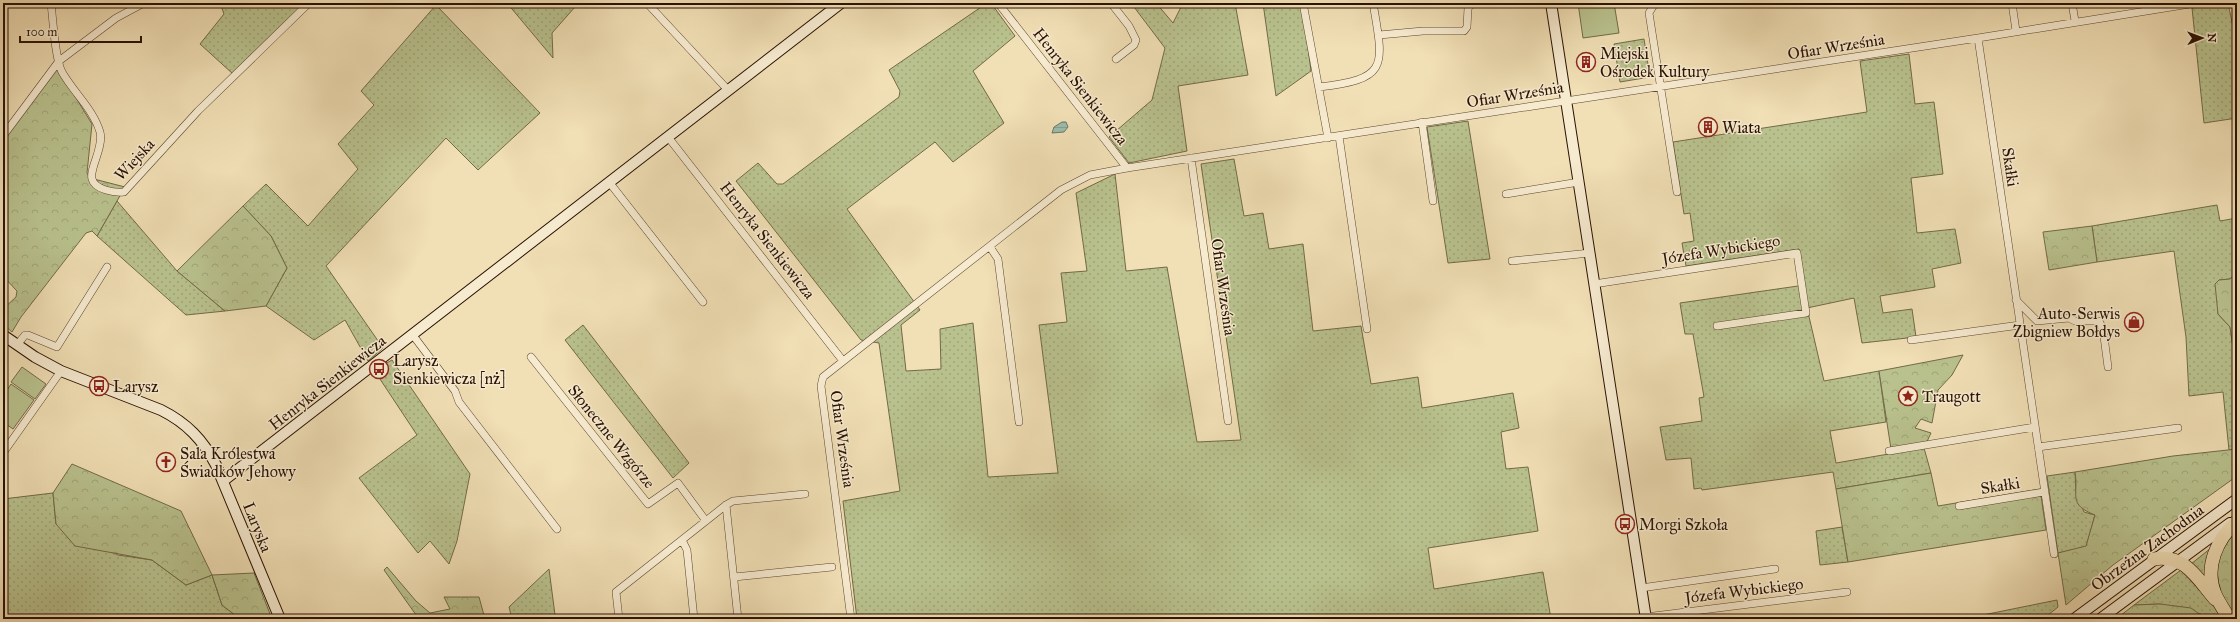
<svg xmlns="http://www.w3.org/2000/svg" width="2240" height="622" viewBox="0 0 2240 622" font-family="'IM FELL Great Primer',serif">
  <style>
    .grass { fill: url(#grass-dots); stroke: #726a48 }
    .forest { fill: url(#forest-crowns); stroke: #726a48 }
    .garden { fill: #b9c28e; stroke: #726a48 }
    .water { fill: url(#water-rules); stroke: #6e7869 }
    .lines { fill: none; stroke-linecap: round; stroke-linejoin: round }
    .street-casing { stroke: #5c442f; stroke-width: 8 }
    .secondary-casing { stroke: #2a1102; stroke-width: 12 }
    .highway-casing { stroke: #2a1102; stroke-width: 14 }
    .street { stroke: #f6eacf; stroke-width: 7 }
    .secondary { stroke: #f6eacf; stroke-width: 10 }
    .highway { stroke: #f1dfb5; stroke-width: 13 }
    .labels { text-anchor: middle; stroke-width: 3; stroke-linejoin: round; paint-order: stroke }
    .street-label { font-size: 16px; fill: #2a1102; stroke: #f6eacf }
    .poi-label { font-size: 16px; fill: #2a1102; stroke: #f6eacf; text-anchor: start }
  </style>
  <defs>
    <pattern id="grass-dots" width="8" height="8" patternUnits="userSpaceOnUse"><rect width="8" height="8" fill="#b9c28e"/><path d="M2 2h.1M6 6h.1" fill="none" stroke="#9fa679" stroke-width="1.8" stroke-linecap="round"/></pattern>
    <pattern id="forest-crowns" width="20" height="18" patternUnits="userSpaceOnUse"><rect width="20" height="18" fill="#b9c28e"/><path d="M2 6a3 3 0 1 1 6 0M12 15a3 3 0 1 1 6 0" fill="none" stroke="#9fa679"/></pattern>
    <pattern id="water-rules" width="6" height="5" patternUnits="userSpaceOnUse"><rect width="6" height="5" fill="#9bbdad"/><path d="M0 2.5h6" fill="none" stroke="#86a193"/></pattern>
  </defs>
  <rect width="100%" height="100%" fill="#f1dfb5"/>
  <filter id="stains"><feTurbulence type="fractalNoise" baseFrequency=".005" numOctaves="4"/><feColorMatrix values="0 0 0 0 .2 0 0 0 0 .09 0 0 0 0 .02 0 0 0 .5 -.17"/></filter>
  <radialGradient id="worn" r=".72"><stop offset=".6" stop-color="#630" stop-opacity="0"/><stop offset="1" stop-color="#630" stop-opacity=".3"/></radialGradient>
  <path class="grass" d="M220 3H305L233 74 200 44 224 14Z
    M507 3H572L575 7 552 33 553 58Z
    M987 3H991L1015 36 973 71 1004 123 953 162 935 142 847 209 920 310 901 325 906 371 941 369 940 329 973 323 988 477 1058 473 1039 325 1067 322 1061 273 1087 271 1076 193 1115 174 1126 271 1167 267 1197 442 1241 440 1201 164 1234 159 1244 216 1263 213 1269 249 1303 244 1313 331 1361 326 1371 384 1418 377 1422 408 1513 393 1519 428 1501 432 1506 469 1528 467 1538 531 1428 548 1434 589 1543 572 1551 619H857L843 501 900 491 879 343 861 340 736 181 758 163 777 184H783L899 97 900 91 889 70Z
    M1131 3H1156L1173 23 1183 3H1235L1248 75 1178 86 1187 151 1129 163 1109 137 1152 100 1165 48Z
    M1263 3H1302L1311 71 1276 96Z
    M2221 3H2228L2237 46V118L2204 123 2192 8Z
    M436 5 540 113 478 170 446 138 326 266 383 348 368 361 345 320 314 340 266 306 287 268 271 236 243 206 266 184 308 226 358 169 338 144 374 105 361 91Z
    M1644 39 1650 77 1620 82 1614 44Z
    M1909 54 1915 104 1934 102 1943 174 1911 178 1917 233 1955 229 1961 263 1932 269 1935 287 1880 296 1883 313 1912 309 1916 337 1862 343 1854 298 1807 308 1824 381 1879 371 1886 422 1830 431 1836 463 1924 448 1931 473 1836 489 1833 472 1702 490 1701 488 1694 489 1691 458 1666 460 1660 427 1702 421 1699 398 1704 397 1693 334H1685L1680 303 1805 285 1799 249 1686 266 1682 243 1694 241 1690 213 1684 214 1673 142 1867 112 1860 61Z
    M1468 121 1490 259 1448 263 1427 127Z
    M117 201 177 271 225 311 186 315 97 236Z
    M2217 205 2220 221 2237 218V273L2230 279 2219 280 2218 314 2230 327 2237 374V449L2229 450 2223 392 2189 396 2186 337 2174 251 2097 262 2092 226Z
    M583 325 689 463 673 478 565 340Z
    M392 360 470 474 457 541 449 564 430 541 418 553 359 478 417 435 374 370Z
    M2075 472 2076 493 2084 512 2095 515 2086 547 2058 553 2047 476Z
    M53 493 56 524 118 555 152 560 186 585 212 575 222 605 240 619H3V499Z
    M1842 527 1848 562 1820 565 1816 531Z
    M2211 548 2208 585 2191 564Z
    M549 569 555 615 531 619H512L509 607Z
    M2181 570 2212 604 2222 619H2206L2201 614 2160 604 2134 605Z
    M2057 600 2058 607 2043 619H1983V615Z"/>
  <path class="forest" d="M57 67 92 124 87 173 90 178 125 187 97 236 92 231 86 233 21 317 12 332 3 324V309L16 297 17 291 3 276V137Z
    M243 206 271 236 287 268 266 306 225 311 177 271Z
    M2092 226 2097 262 2049 270 2043 232Z
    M2237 273V374L2230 327 2218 314 2215 284 2219 280 2230 279Z
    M1963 355 1952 375 1938 390 1932 423 1921 419 1915 428 1931 433 1924 448 1888 454 1891 449 1879 371Z
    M2237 449V476L2113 565 2066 605 2058 553 2086 546 2095 515C2067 504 2079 496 2075 472L2173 456Z
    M72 464 181 511 212 575 254 573 272 619H240L222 605 212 575 186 585 152 560 75 546 56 524 53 493Z
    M1931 473 1938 506 2040 489 2046 530 1848 562 1836 489Z
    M2237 532V619C2232 611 2225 603 2222 595 2212 572 2218 547 2237 532Z
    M387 567 416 601 430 613 450 609 444 597H479L485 619H419L384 570Z
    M2160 604 2191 608 2206 619H2116L2134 605Z"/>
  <path class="garden" d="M1578 3H1614L1619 33 1583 38Z
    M22 367 46 384 35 399 11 382Z
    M11 384 34 400 13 429 3 422V396Z"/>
  <path class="water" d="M1062 122H1066L1068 127 1064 132 1052 133 1054 127Z"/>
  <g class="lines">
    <g class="street-casing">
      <path id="street" d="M51 3C53 20 55 59 62 72 74 93 93 109 100 132 104 147 89 169 92 179 95 190 115 193 124 192L198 111 309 3
        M647 3 728 90
        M998 3 1127 168
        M1111 3 1129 26 1136 40 1134 45 1116 59
        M1303 3 1328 138
        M1655 3 1649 13 1677 192
        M2012 3 2016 31
        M2072 3 2075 21
        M1379 35 1423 31H1464L1467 27 1468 8 1473 3
        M1978 38 2054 554
        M1319 87C1389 79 1384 67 1373 3
        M1422 122 1433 201
        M3 136 59 61 116 18 144 3
        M1339 136 1367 329
        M668 137 843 361
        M1191 158 1228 421
        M609 182 703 302
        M1506 194 1579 182
        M990 247 998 259 1019 422
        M1512 261 1590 253
        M1594 284 1797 253 1806 313 1717 326
        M2016 300 2037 321 2069 318 2075 321H2099L2103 329 2108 367
        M412 334 455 391 459 402 557 529
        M1911 340 2020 325
        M17 345 25 335H28L57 347 107 267
        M531 357 648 504 678 483 706 521
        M2038 447 2178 428
        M1889 451 2035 427
        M3 453 61 371
        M726 505 738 619
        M1959 506 2044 492
        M682 540 687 550 694 619
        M734 577 832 567
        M1641 588 1775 569
        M1646 617 1847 592
        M619 619 616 592 726 505 733 501 805 494
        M851 619 821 386 823 377 1061 190 1090 175 1127 168 1978 38 2196 3"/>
    </g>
    <g class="secondary-casing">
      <path id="secondary" d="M1551 3 1646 619
        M3 335 35 357 61 371 161 410C187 423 203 440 216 465L280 619
        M223 481 841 3
        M2074 619 2237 499
        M2100 619 2230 523"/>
    </g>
    <g class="highway-casing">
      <path id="highway" d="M2154 559C2185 554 2197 578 2215 599
        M2229 619C2225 611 2219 603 2215 594 2204 567 2217 539 2237 521"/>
    </g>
    <use href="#street" class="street"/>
    <use href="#secondary" class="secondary"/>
    <use href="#highway" class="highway"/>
  </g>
  <defs>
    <g id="building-ring" transform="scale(1)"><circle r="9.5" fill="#f6eacf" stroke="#8f2418" stroke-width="1.5"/><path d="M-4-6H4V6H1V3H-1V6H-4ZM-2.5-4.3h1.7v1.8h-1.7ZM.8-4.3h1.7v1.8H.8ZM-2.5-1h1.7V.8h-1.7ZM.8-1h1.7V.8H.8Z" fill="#8f2418"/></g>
    <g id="shop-ring" transform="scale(1)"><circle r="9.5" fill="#f6eacf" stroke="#8f2418" stroke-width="1.5"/><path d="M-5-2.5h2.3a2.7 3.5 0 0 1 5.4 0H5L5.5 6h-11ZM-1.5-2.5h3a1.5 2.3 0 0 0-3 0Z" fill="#8f2418"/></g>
    <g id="bus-ring" transform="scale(1)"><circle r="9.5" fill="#f6eacf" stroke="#8f2418" stroke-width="1.5"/><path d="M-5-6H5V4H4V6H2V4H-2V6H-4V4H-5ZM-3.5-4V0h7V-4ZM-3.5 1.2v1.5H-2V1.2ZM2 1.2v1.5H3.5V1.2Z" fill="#8f2418"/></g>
    <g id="sight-ring" transform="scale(1)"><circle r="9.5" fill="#f6eacf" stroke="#8f2418" stroke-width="1.5"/><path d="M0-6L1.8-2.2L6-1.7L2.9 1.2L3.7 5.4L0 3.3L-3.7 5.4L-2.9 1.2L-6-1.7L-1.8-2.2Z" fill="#8f2418"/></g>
    <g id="church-ring" transform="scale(1)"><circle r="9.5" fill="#f6eacf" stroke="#8f2418" stroke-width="1.5"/><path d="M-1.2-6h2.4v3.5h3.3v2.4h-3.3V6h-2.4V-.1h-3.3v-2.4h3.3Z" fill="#8f2418"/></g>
  </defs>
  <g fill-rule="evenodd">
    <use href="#building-ring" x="1586" y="62"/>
    <use href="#building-ring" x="1708" y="127"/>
    <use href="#shop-ring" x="2134" y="322"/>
    <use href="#bus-ring" x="379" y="369"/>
    <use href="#bus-ring" x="99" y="386"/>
    <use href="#sight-ring" x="1908" y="396"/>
    <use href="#church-ring" x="166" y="462"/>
    <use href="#bus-ring" x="1625" y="524"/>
  </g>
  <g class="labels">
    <g class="street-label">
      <text transform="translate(1836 46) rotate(-9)" y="6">Ofiar Września</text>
      <text transform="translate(1081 86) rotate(52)" y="6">Henryka Sienkiewicza</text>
      <text transform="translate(1515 94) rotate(-9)" y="6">Ofiar Września</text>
      <text transform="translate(134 159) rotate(-47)" y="6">Wiejska</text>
      <text transform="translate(2011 167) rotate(82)" y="6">Skałki</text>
      <text transform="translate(768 240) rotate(52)" y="6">Henryka Sienkiewicza</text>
      <text transform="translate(1721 249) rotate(-9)" y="6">Józefa Wybickiego</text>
      <text transform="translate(1224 287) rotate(82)" y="6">Ofiar Września</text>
      <text transform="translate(327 382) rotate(-38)" y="6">Henryka Sienkiewicza</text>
      <text transform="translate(612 436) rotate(51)" y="6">Słoneczne Wzgórze</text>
      <text transform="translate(843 439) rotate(82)" y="6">Ofiar Września</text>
      <text transform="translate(2000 485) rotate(-9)" y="6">Skałki</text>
      <text transform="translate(258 527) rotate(68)" y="6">Laryska</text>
      <text transform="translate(2147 547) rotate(-36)" y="6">Obrzeżna Zachodnia</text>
      <text transform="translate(1744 590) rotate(-7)" y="6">Józefa Wybickiego</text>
    </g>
    <g class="poi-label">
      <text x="1600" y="59">Miejski<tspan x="1600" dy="18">Ośrodek Kultury</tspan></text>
      <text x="1722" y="133">Wiata</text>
      <text x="2120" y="319" text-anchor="end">Auto-Serwis<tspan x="2120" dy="18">Zbigniew Bołdys</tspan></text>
      <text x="393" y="366">Larysz<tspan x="393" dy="18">Sienkiewicza [nż]</tspan></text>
      <text x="113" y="392">Larysz</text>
      <text x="1922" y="402">Traugott</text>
      <text x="180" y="459">Sala Królestwa<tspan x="180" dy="18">Świadków Jehowy</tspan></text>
      <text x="1639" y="530">Morgi Szkoła</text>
    </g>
  </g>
  <rect width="2240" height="622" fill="none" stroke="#f1dfb5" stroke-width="16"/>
  <rect x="4" y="4" width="2232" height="614" fill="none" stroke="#2a1102" stroke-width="2"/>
  <rect x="8" y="8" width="2224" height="606" fill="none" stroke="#2a1102"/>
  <g transform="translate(2202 38) rotate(89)" stroke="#f6eacf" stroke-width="3" paint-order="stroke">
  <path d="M0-3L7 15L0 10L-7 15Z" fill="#2a1102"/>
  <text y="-6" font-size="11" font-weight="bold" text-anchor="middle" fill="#2a1102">N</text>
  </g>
  <path d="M20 36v6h121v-6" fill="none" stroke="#2a1102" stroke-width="2"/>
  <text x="26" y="36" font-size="12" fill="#2a1102" stroke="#f6eacf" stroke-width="3" paint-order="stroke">100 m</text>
  <rect width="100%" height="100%" filter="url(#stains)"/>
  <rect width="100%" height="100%" fill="url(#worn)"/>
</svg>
